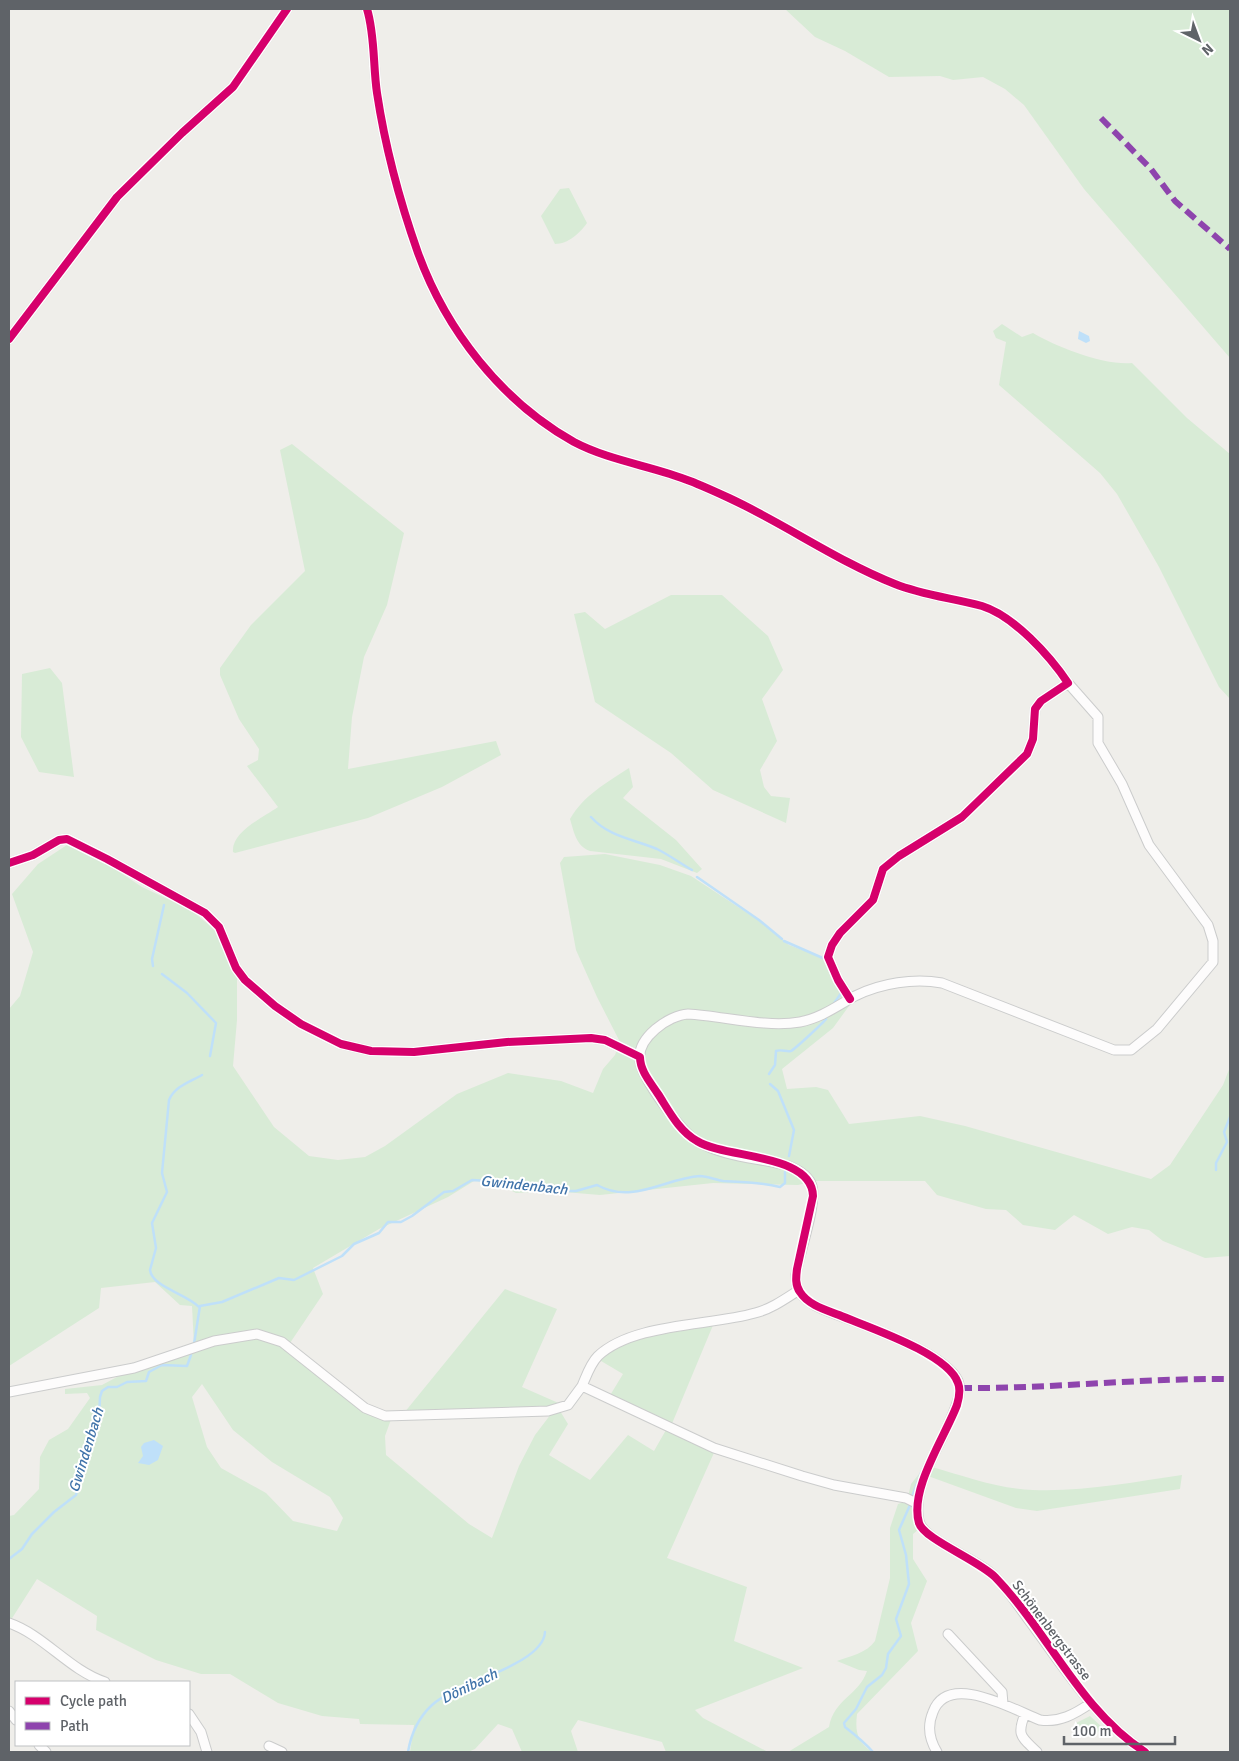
<svg xmlns="http://www.w3.org/2000/svg" width="1239" height="1761" viewBox="0 0 1239 1761" font-family="Signika,sans-serif">
  <style>
    .green { fill: #d8ebd6; fill-rule: evenodd }
    .water { fill: #bfe0f9 }
    .lines { fill: none; stroke-linecap: round; stroke-linejoin: round }
    .stream { stroke: #bfe0f9; stroke-width: 2.5 }
    .minor-casing { stroke: #cbcccc; stroke-width: 11 }
    .minor { stroke: #fdfcfc; stroke-width: 9 }
    .quiet { stroke: #8e44ad; stroke-width: 6; stroke-dasharray: 12 6; stroke-linecap: butt }
    .cycleway-casing { stroke: #fff; stroke-width: 11 }
    .cycleway { stroke: #d6006c; stroke-width: 8 }
    .labels { text-anchor: middle; stroke-width: 4; stroke-linejoin: round; paint-order: stroke }
    .street-label { font-size: 14px; fill: #5f6368; stroke: #fff }
    .water-label { font-size: 15px; font-style: italic; fill: #4174aa; stroke: #fff }
  </style>
  <rect width="100%" height="100%" fill="#efeeea"/>
  <path class="green" d="M785 9H1230V358L1084 189 1024 105 1005 89 983 77 953 80 940 76 889 77 845 51 815 37Z
    M569 188 587 223C580 233 568 244 555 244L541 216 560 189Z
    M1002 324 1022 337 1033 333C1056 347 1106 366 1132 363L1187 418 1230 454V699L1219 687 1159 567 1117 494 1100 473 999 385 1006 342 996 338 993 331Z
    M292 444 404 533 387 605 364 657 352 717 348 769 496 741 501 755 442 787 368 818 235 853 233 852C231 832 264 817 278 807L247 766 258 760 259 749 239 719 220 675V668L251 625 305 571 280 450Z
    M671 595H722L768 636 783 670 762 699 777 741 760 770 764 787 771 796 790 798 786 823 713 790 671 753 595 702 574 614 585 612 605 629Z
    M50 668 62 683 74 777 39 772 21 737 22 674Z
    M629 768 633 787 623 798 676 840 702 869 697 873 661 859 590 851C576 846 574 832 570 819 584 795 606 783 629 768Z
    M73 841 142 887 191 910 215 930 228 947 237 978V1020L233 1066 274 1127 309 1156 338 1160 365 1157 385 1146 457 1094 508 1073 561 1081 593 1093 603 1069 615 1055 620 1042 597 997 576 950 560 863 564 857 605 854 660 865 691 876 761 922 789 945 826 959 849 1006 833 1028 782 1069 787 1089 816 1087 828 1090 849 1124 920 1116 965 1126 1151 1179 1170 1165 1223 1085 1230 1067V1256L1205 1258 1163 1241 1149 1230 1132 1227 1108 1234 1074 1215 1055 1230 1023 1225 1006 1210 986 1209 937 1195 925 1181H814L798 1185 713 1183 600 1195 552 1191 516 1193 497 1183 474 1181 448 1197 379 1229 313 1268 323 1294 290 1343 366 1405 378 1411 393 1414 385 1436 386 1455 469 1524 492 1538 519 1466 535 1435 551 1414 404 1413 505 1289 557 1309 522 1387 563 1405 560 1411 568 1424 549 1455 590 1480 628 1435 654 1451 666 1430 606 1402 623 1374 596 1358 622 1340 716 1318 671 1426 717 1446 667 1558 747 1587 734 1641 803 1668 695 1710 703 1718 768 1752H666L662 1742 578 1720 571 1731 578 1752H522L512 1729 498 1724 475 1749 468 1752H410L414 1725 360 1724 359 1719 322 1716 278 1703 230 1674H201L156 1660 96 1630 97 1616 37 1579 9 1623V1516L14 1515 39 1489 40 1457 49 1440 68 1429 90 1398 87 1393 65 1394V1389L102 1385 130 1370 194 1345 192 1306 180 1305 155 1282 101 1288 99 1308 9 1366V1009L20 996 33 952 12 894 38 864ZM202 1384 233 1430 272 1462 330 1497 343 1518 337 1531 293 1521 266 1493 221 1468 207 1447 192 1397Z
    M932 1467C964 1476 999 1489 1033 1490 1083 1492 1133 1482 1182 1475L1180 1489 1037 1511 1016 1508 928 1476Z
    M919 1474H921L919 1529 913 1534V1559L927 1581 911 1623 918 1651 857 1714C855 1732 857 1741 872 1752H788L829 1727C834 1699 859 1695 867 1671L859 1670 837 1661C850 1656 867 1653 875 1641L890 1578V1528L898 1504 907 1501 911 1484Z
    M1090 1716 1102 1727 1094 1737 1076 1723Z"/>
  <path class="water" d="M1079 331 1089 336 1090 341 1086 343 1078 339Z
    M154 1440 163 1446 158 1460 149 1465 138 1463 143 1456 141 1447 144 1443Z"/>
  <g class="lines">
    <path class="stream" d="M591 817C609 837 633 839 657 849 669 855 680 863 692 870
      M697 877 759 920 782 939
      M784 941 825 959
      M153 966 152 959 164 905
      M162 974 187 993 216 1023 210 1056
      M832 1006 842 992
      M769 1074 775 1065 776 1051C781 1049 786 1052 791 1051 795 1049 823 1023 826 1019
      M770 1084 778 1091 794 1130 789 1156
      M1216 1170V1163L1227 1142 1224 1132 1230 1117
      M199 1307C187 1294 152 1287 150 1270L156 1248 152 1223 167 1192 162 1173 169 1100C175 1086 190 1082 202 1075
      M194 1344 200 1306 222 1302 279 1278 294 1280 342 1256 354 1244 379 1233 388 1222H401L412 1216 444 1192 453 1191 472 1180 491 1181 514 1187 558 1191H576L597 1185C633 1205 665 1178 700 1176 707 1176 716 1180 723 1181 742 1182 760 1182 780 1187L785 1183V1172
      M912 1497 921 1473
      M9 1559 22 1549 32 1534 54 1512 76 1495 85 1458 87 1440 99 1419 100 1397 102 1391 108 1387H117L127 1382 146 1381 149 1372 162 1365 187 1366 191 1355
      M408 1752C411 1734 418 1718 432 1705 454 1683 543 1666 545 1632
      M873 1752C866 1744 854 1734 845 1727L844 1723 856 1709 867 1687 882 1675 886 1668 888 1654 901 1636 896 1619 909 1584 906 1555 899 1530 910 1505"/>
    <g class="minor-casing">
      <path id="minor" d="M367 9C375 35 373 66 377 93 385 146 400 202 418 253 446 330 501 401 574 442 610 461 653 466 690 481 703 486 716 492 729 498 785 524 837 561 895 584 922 595 953 598 982 606 1014 616 1050 656 1068 683L1041 701 1035 709 1033 739 1027 754 962 817 899 856 883 869 873 900 840 933 832 945 828 957 838 980 850 999
        M9 339 117 197 182 133 233 87 287 9
        M1068 683 1098 717V743L1122 784 1149 845 1208 925 1213 941V962L1157 1029 1131 1050H1114L942 983C914 978 881 983 855 996 837 1006 821 1018 800 1022 766 1028 723 1016 688 1014 669 1015 636 1038 640 1061 642 1078 681 1132 697 1141 723 1157 760 1158 789 1166 799 1170 809 1176 812 1186 817 1206 799 1253 796 1275 796 1280 796 1286 799 1291 806 1304 825 1310 838 1315 866 1326 946 1353 958 1381 960 1386 960 1391 959 1396 950 1434 910 1481 919 1521 923 1540 976 1558 993 1575 1007 1588 1017 1604 1028 1619 1064 1667 1095 1719 1145 1752
        M9 863 33 855 59 840 67 839 107 859 205 913 219 927 236 968 245 980 275 1006 301 1024 341 1044 371 1051 414 1052 507 1042 591 1038 605 1040 640 1057
        M799 1290C785 1299 771 1309 755 1313 710 1326 633 1323 598 1356 590 1364 586 1377 582 1386L714 1448 802 1476 834 1485 906 1498 918 1504
        M9 1392 134 1368 214 1341 257 1334 282 1342 365 1408 385 1416 548 1411 568 1405 582 1386
        M9 1623C44 1635 69 1670 105 1682
        M948 1634 1002 1692 1003 1704
        M9 1711 16 1720
        M189 1714 201 1732 207 1752
        M1025 1714C1016 1736 1022 1737 1037 1752
        M39 1745 46 1752
        M269 1746 282 1752
        M937 1752C929 1739 927 1726 933 1712 948 1671 1014 1710 1040 1720 1059 1723 1075 1714 1091 1703"/>
    </g>
    <use href="#minor" class="minor"/>
    <path class="quiet" d="M1101 118 1151 169 1175 201 1230 249
      M960 1388C1050 1389 1140 1378 1230 1379"/>
    <g class="cycleway-casing">
      <path id="cycleway" d="M367 9C375 35 373 66 377 93 385 146 400 202 418 253 446 330 501 401 574 442 610 461 653 466 690 481 703 486 716 492 729 498 785 524 837 561 895 584 922 595 953 598 982 606 1014 616 1050 656 1068 683L1041 701 1035 709 1033 739 1027 754 962 817 899 856 883 869 873 900 840 933 832 945 828 957 838 980 850 999
        M9 339 117 197 182 133 233 87 287 9
        M9 863 33 855 59 840 67 839 107 859 205 913 219 927 236 968 245 980 275 1006 301 1024 341 1044 371 1051 414 1052 507 1042 591 1038 605 1040 640 1057C640 1071 651 1083 658 1094 669 1111 679 1131 697 1141 726 1159 812 1153 813 1196L797 1269C796 1277 795 1285 800 1292 808 1305 826 1310 839 1315 867 1327 948 1353 958 1383 961 1390 959 1398 957 1405 945 1437 909 1489 919 1523 924 1539 978 1560 995 1577 1049 1633 1079 1709 1145 1752"/>
    </g>
    <use href="#cycleway" class="cycleway"/>
  </g>
  <g class="labels">
    <g class="street-label">
      <text transform="translate(1052 1630) rotate(53)" y="5">Schönenbergstrasse</text>
    </g>
    <g class="water-label">
      <text transform="translate(524 1185) rotate(6)" y="5">Gwindenbach</text>
      <text transform="translate(86 1450) rotate(-73)" y="5">Gwindenbach</text>
      <text transform="translate(469 1686) rotate(-26)" y="5">Dönibach</text>
    </g>
  </g>
  <rect width="1239" height="1761" fill="none" stroke="#5f6368" stroke-width="20"/>
  <rect x="15" y="1681" width="175" height="65" fill="#ffffff" stroke="#bfc1c3"/>
  <rect x="25" y="1697" width="25" height="8" fill="#d6006c" stroke="#bfc1c3"/>
  <text x="60" y="1706" font-size="15" fill="#5f6368">Cycle path</text>
  <rect x="25" y="1722" width="25" height="8" fill="#8e44ad" stroke="#bfc1c3"/>
  <text x="60" y="1731" font-size="15" fill="#5f6368">Path</text>
  <g transform="translate(1199 40) rotate(138)" stroke="#ffffff" stroke-width="4" paint-order="stroke">
  <path d="M0-4L9 19L0 12L-9 19Z" fill="#5f6368"/>
  <text y="-8" font-size="14" font-weight="bold" text-anchor="middle" fill="#5f6368">N</text>
  </g>
  <path d="M1064 1736v8h111v-8" fill="none" stroke="#5f6368" stroke-width="2.5"/>
  <text x="1072" y="1736" font-size="15" fill="#5f6368" stroke="#ffffff" stroke-width="4" paint-order="stroke">100 m</text>
</svg>
